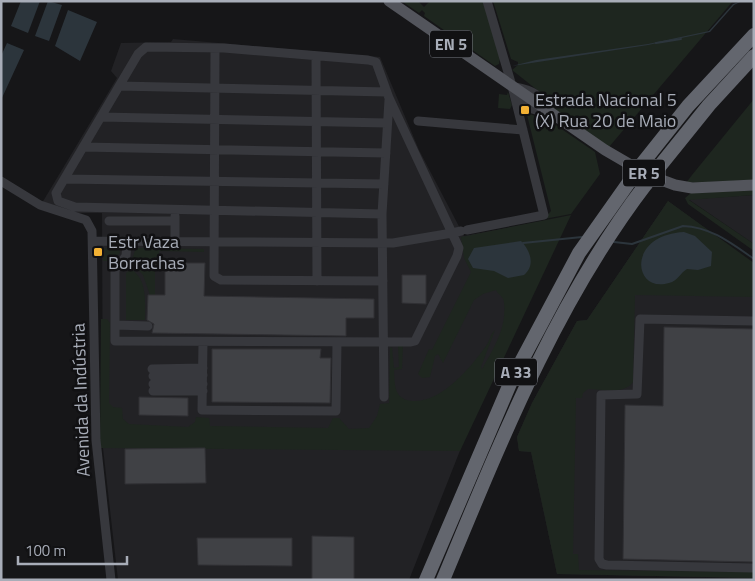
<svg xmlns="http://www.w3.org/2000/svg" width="755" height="581" viewBox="0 0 755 581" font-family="'Titillium Web',sans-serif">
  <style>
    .built { fill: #222225 }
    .green { fill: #1e261f }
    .water { fill: #2c353c }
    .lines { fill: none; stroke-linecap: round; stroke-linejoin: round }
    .stream { stroke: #2c353c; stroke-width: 2 }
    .building { fill: #404145; stroke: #303034 }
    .minor { stroke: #37383d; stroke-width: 9 }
    .major { stroke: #53555c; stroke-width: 11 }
    .highway { stroke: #63666e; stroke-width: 14 }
    .highway-bridge { stroke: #63666e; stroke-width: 14 }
    .poi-dot { fill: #f2b134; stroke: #111113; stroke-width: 2 }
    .labels { text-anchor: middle; stroke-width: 5; stroke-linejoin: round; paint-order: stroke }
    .shield { fill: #111113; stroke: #7b7e86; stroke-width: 1 }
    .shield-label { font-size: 16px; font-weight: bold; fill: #a8adb8 }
    .poi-label { font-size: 18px; fill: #a8adb8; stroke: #111113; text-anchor: start }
    .street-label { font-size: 18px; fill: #a8adb8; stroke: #111113 }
  </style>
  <rect width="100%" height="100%" fill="#161618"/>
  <path class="built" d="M173 39 380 57 419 150 464 236 544 221 461 448 409 580H118L103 448 102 213H75L42 203 117 78 111 71 121 43 171 42Z
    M754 195V244L688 199H694Z
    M668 201 754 264V578L557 574 531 452 519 451 517 437 532 403 577 321 587 320Z"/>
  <path class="green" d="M404 1H418L424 7 430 1H483L500 58 499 64 495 66 424 16 425 13 422 10 419 13 403 2Z
    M493 1H733L609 147 554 110 546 97 512 70 518 65V62L511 59Z
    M508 92 512 105 510 109 498 108 499 94 507 95Z
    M754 99V180L686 183 692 175Z
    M529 114 547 119 595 152 600 174 571 214 544 219 551 211 527 115Z
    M754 190V195L689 200 754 244V251L688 204 685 198 691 193Z
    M668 201 754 263V297L635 295 633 382C624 395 602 389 588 389L583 393 582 398H576L573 554H578L579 570 754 572V578L557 574 531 452 519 451 517 437 532 403 577 321 587 320Z
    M571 215 460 451 100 448 101 319H107L110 323 109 403 113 407 122 408 123 419 129 424 188 427 195 422 196 417 209 418 210 426 328 428 333 418H339L349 429 369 428 377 416 380 404 389 403 390 348 392 347 394 368 399 367 398 346H403L402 369 394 370C395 384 393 399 412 401 442 403 470 368 486 346 490 341 490 334 495 330L481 367 482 369C494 348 507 327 504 303 504 296 498 295 496 290L483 294 474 300 443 363 438 354 435 356 430 377 422 378 418 374 429 349 432 350 471 272 464 258 461 237Z
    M103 248 119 249 120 253 111 261H103Z
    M136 248 204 249V252L159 251V257H155V295H150L143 275 131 262Z
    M131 269C148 280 145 303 145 320H126V273Z"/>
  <path class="water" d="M21 1H40L28 33 11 26Z
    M48 1 62 5 49 41 35 36Z
    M742 1 734 5 710 32 648 45 512 66 536 60 648 44 709 31 733 4Z
    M68 10 97 22 80 61 55 46Z
    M7 43 24 50 1 100V56Z
    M684 232 695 236 712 252 711 266 698 270 687 269C680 273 678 281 669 283 633 294 626 235 684 232Z
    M521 241C530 250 536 265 524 275L508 278 494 271 473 268 468 259 474 248Z"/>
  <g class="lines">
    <path class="stream" d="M656 43 681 39
      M614 242 632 244 683 226C711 227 731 243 754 259
      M523 243 582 237"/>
  </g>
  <path class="building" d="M165 263H205L204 296 374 299V318H346V336L152 333 154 324 147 320 148 295H165Z
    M402 275H426V304L402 303Z
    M664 327 754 329V562L623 559 625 405 663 406Z
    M212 349H321L320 358H331L330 403 212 402Z
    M139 397 188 398V416L139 415Z
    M205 448 206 483 125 484V449Z
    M312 536 354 537V580H312Z
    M197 538H292V566L198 565Z"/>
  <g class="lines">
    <path class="minor" d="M215 48 214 276 221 280 383 281
      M316 56 317 281
      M119 86 387 92
      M515 87C532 90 542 95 549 112 532 111 524 108 519 91
      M101 117 387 123
      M418 121 523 130
      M83 147 386 153
      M65 179 384 184
      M1 181 40 205 86 220 92 231 96 440 111 580
      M382 214 75 207 58 201 56 193 138 54 146 47 224 48 368 60 376 62 389 98 452 233 461 231
      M109 221H175
      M467 230 544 215 512 86 487 1
      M93 241 393 243 452 233 459 248 457 256 415 341 411 342 115 341V325
      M127 241 126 256 115 270V325L148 326
      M175 241V216
      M754 321 640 319 637 394 601 395 599 559 602 564 607 565 754 568
      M203 342 202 410 336 411 337 342
      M152 369 203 368
      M153 376 203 375
      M153 384H203
      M153 391H203
      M384 397 382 214 389 100"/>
    <path class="major" d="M389 1 605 150 648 175 675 185 692 188 754 185"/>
    <path class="highway" d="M641 165 688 106 754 35
      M655 172 709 105 754 56
      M426 580 512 379 579 253 632 178
      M443 580C500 443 555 303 646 184"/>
    <path class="highway-bridge" d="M632 178 641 165
      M646 184 655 172"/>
  </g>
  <g class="poi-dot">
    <rect x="520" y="105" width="10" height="10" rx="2.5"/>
    <rect x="93" y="247" width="10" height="10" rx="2.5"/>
  </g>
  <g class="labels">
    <g class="shield">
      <rect x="430" y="30.5" width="42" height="27" rx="4"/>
      <rect x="623" y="159.5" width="42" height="27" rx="4"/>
      <rect x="495" y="358.5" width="42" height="27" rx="4"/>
    </g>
    <g class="shield-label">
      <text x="451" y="50">EN 5</text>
      <text x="644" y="179">ER 5</text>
      <text x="516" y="378">A 33</text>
    </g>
    <g class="poi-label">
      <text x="535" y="106">Estrada Nacional 5<tspan x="535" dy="21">(X) Rua 20 de Maio</tspan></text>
      <text x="108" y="248">Estr Vaza<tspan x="108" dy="21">Borrachas</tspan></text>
    </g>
    <g class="street-label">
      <text transform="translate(81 400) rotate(-92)" y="6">Avenida da Indústria</text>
    </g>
  </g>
  <rect width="755" height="581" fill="none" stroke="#a8adb8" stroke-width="5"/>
  <path d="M18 556v8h109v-8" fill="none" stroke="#a8adb8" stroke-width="2.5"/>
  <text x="25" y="556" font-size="15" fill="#a8adb8" stroke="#111113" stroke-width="4" paint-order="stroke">100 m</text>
</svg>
